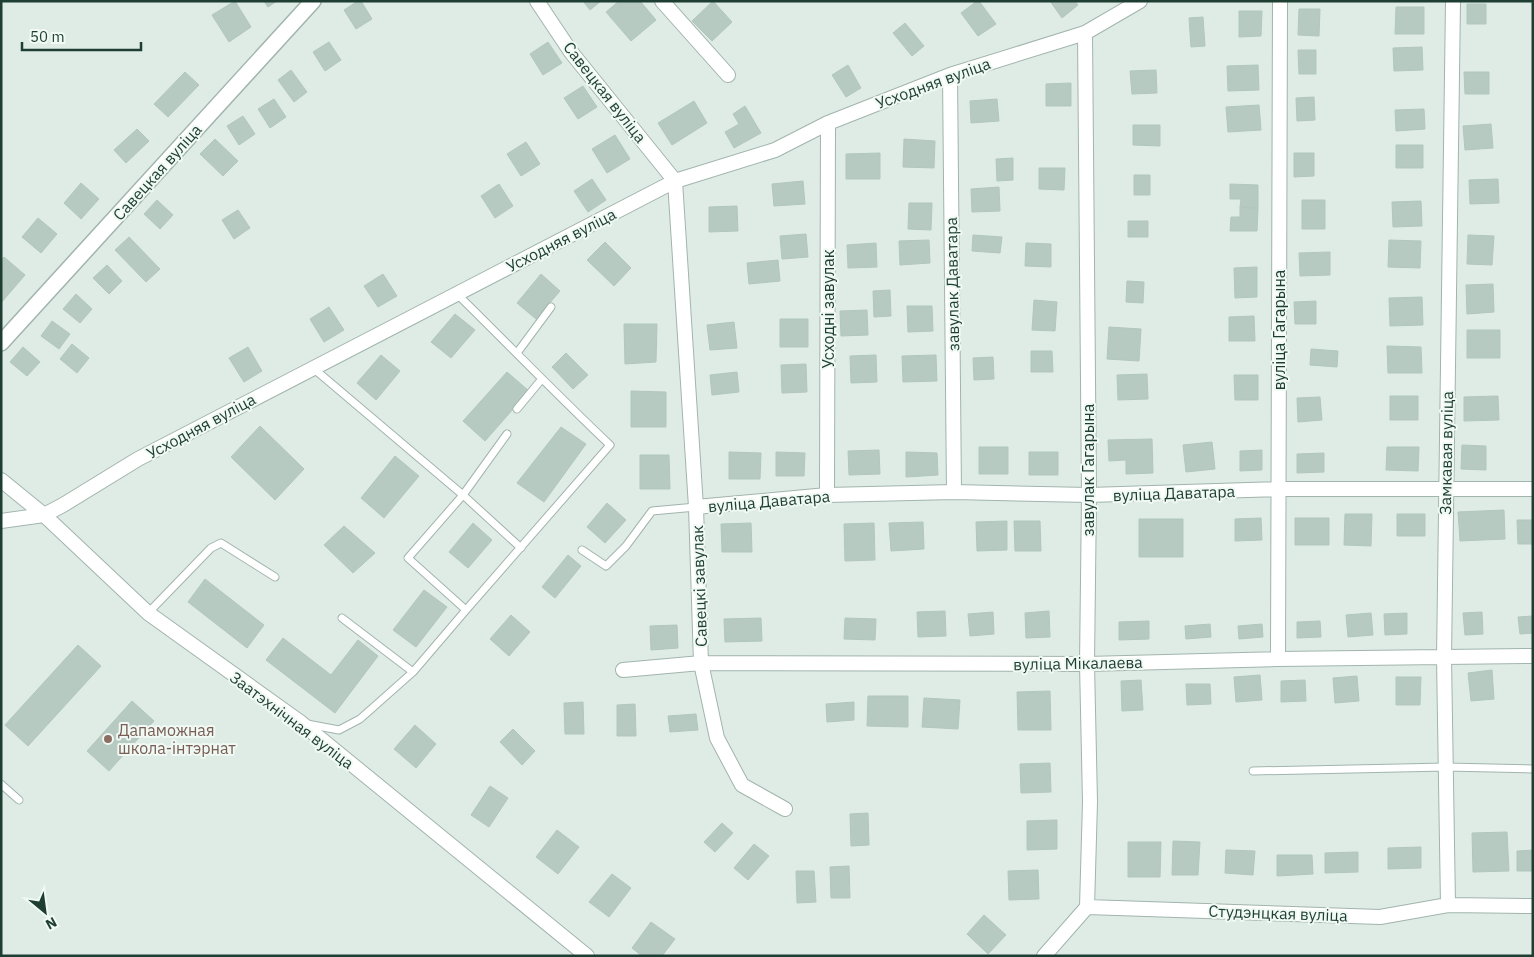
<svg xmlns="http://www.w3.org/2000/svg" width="1534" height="957" viewBox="0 0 1534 957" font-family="'IBM Plex Sans',sans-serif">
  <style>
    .building { fill: #b7cac1; stroke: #b1c7bc }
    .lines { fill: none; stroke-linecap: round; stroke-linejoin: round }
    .service-casing { stroke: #a1b4ad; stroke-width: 9 }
    .minor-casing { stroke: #a1b4ad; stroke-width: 16 }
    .tertiary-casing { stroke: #a1b4ad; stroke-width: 18 }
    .service { stroke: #fff; stroke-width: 7 }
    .minor { stroke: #fff; stroke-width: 14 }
    .tertiary { stroke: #fff; stroke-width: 15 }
    .education-dot { fill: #8d6e63; stroke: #f0f9f4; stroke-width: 2 }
    .labels { text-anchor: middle; stroke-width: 4; stroke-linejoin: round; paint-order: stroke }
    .street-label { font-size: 16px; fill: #1e3e34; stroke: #f0f9f4 }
    .education-label { font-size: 16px; fill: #785e54; stroke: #f0f9f4; text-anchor: start }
  </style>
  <rect width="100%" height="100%" fill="#dfece6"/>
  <path class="building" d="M235 1 251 27 229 42 212 15Z
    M264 1H277L268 7Z
    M358 1H361L372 19 356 29 344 10Z
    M583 1H601L590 10Z
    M619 1H640L656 20 631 41 606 12Z
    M713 1 732 22 712 41 692 21Z
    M977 1H979L996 24 978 36 961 13Z
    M1050 1H1075L1078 5 1062 18Z
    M1467 4H1486V24H1467Z
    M1396 7H1424V34H1395Z
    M1299 9H1320L1319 36 1298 35Z
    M1239 11H1262L1261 36 1239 37Z
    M1203 17 1205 46 1191 47 1189 18Z
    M905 23 924 46 912 56 893 33Z
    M329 42 341 60 325 71 313 52Z
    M548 42 562 63 543 75 530 54Z
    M1422 47 1423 70 1394 71 1393 48Z
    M1298 50H1316V74H1299Z
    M848 65 861 88 846 97 832 75Z
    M1258 65 1259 90 1228 91 1227 66Z
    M291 70 307 92 294 102 278 80Z
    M1156 70 1157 93 1132 94 1130 71Z
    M185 72 199 85 168 117 154 104Z
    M1464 72H1489V94H1465Z
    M1071 83V106H1046V84Z
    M583 86 597 107 578 119 564 98Z
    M1314 97 1315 120 1297 121 1296 98Z
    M274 99 286 117 270 128 258 109Z
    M997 99 999 121 971 123 970 101Z
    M694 101 707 123 672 145 658 123Z
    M1259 105 1261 130 1228 132 1226 107Z
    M745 106 761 133 734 148 725 132 739 124 733 114Z
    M1424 109 1425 129 1396 131 1395 110Z
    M243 116 255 134 239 145 227 126Z
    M1491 124 1493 148 1465 150 1463 126Z
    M1133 125H1160V146L1133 145Z
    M137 129 149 141 126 163 114 150Z
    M615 135 630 159 607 173 592 149Z
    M215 139 238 161 223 176 200 154Z
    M904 139 935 141 934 168 903 167Z
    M526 142 540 164 521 176 507 154Z
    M1396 145H1423V168H1396Z
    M880 153V179H846V154Z
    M1294 153H1314V176L1294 177Z
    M1013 158V180L997 181 996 159Z
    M1039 168H1065L1064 190 1039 189Z
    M1134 175H1150V195H1134Z
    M592 179 606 200 588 212 574 191Z
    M1498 179 1499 203 1470 204 1469 180Z
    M803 181 805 204 774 206 772 184Z
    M81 183 99 199 81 219 64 203Z
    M499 184 513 206 495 218 481 196Z
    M1230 184 1258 185V208L1240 207 1241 199H1230Z
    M999 187 1000 211 972 212 971 189Z
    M157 200 173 215 160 229 144 214Z
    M1302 200H1325V229H1302Z
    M1421 201 1422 226 1393 227 1392 202Z
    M909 203H932L931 230 908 229Z
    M737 206 738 231 709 232V207Z
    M1240 207 1258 208 1257 231H1230L1231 217H1240Z
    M238 210 250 228 234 239 222 220Z
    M38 218 57 234 41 253 22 237Z
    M1128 221H1148V237H1128Z
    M806 234 808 257 782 259 780 236Z
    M973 235 1002 237 1000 253 972 251Z
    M1468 235 1494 236 1492 265 1467 264Z
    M129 237 160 269 146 282 115 250Z
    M929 240 930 263 900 265 899 241Z
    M1389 240 1421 241 1420 268 1388 267Z
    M605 242 631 268 614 286 587 260Z
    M876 243 877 267 848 268 847 245Z
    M1026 243 1051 244V267L1025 266Z
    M1330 252V275L1300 276 1299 253Z
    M4 257 25 275 1 303V260Z
    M778 260 780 281 749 284 747 263Z
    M107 265 122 281 109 294 93 278Z
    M1257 267V297L1235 298 1234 268Z
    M383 274 397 296 378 307 364 286Z
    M541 274 560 291 536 319 517 303Z
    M1127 281 1144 282 1143 303 1126 302Z
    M1493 284 1494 312 1467 314 1466 285Z
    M890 290 891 316 874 317 873 291Z
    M76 294 92 309 80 323 63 309Z
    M1422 297 1423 325 1390 326 1389 298Z
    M1034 300 1057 302 1055 331 1032 330Z
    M1316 301V324H1295L1294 302Z
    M907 306H932L933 331 908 332Z
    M329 307 344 330 324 342 310 319Z
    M867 310 868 335 841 336 840 311Z
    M455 314 475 330 451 358 431 342Z
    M1254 316 1255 341H1229V317Z
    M780 319H808V347H780Z
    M52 321 70 334 59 349 41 336Z
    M734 322 737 348 710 350 707 325Z
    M624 324H657L656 362 625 364Z
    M1109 327 1141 329 1139 361 1107 359Z
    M1467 330H1500V358H1467Z
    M72 344 89 358 77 373 60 359Z
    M1387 346 1421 347 1422 373H1388Z
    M23 347 40 362 27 376 10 362Z
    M248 347 262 371 244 382 229 358Z
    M1311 349 1338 351 1337 367 1310 365Z
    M1031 351H1052L1053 372H1031Z
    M566 353 588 375 573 389 552 367Z
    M381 355 400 371 376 400 357 383Z
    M876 355 877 382 851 383 850 356Z
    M936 355 937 381 903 382 902 356Z
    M993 357 994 379 974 380 973 358Z
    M806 364 807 392 782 393 781 365Z
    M507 372 529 391 485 441 463 421Z
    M737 372 739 392 712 395 710 375Z
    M1147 374 1148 399 1118 400 1117 375Z
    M1234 375H1258V400H1235Z
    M631 391 666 392V427H631Z
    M1390 396H1418V420H1390Z
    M1498 396 1499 420 1464 421V397Z
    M1320 397 1322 420 1298 422 1297 398Z
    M260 426 304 469 275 500 231 457Z
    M561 427 586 444 544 502 517 483Z
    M1152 439 1153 473 1126 474V460L1109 461 1108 440Z
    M1212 442 1215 469 1186 472 1183 445Z
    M1462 445 1486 446V470L1461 469Z
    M979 447H1008V474H979Z
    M1387 447H1419L1418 471 1386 470Z
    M879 450 880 474 849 475 848 451Z
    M1262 450V470L1240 471V451Z
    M729 452 761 453 760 479H729Z
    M776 452 805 453 804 476H776Z
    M906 452 937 453 938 475 906 477Z
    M1029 452H1058V475H1029Z
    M1324 453V472L1297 473V454Z
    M640 455H669L670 489H640Z
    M395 456 419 476 384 518 361 498Z
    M607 503 626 520 605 543 587 527Z
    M1504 510 1505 539 1460 541 1458 512Z
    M1345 514H1372L1371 546 1344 545Z
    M1397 514H1425V536H1397Z
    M1261 518 1262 540 1235 541V519Z
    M1295 518H1329V545H1295Z
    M1139 519H1183V557H1139Z
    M1517 520H1533V544H1518Z
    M1007 521V550L977 551 976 522Z
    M1014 521H1040L1041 551H1015Z
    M923 522 924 549 891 551 889 523Z
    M473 523 492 540 468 568 449 552Z
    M751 523 752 552H722L721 524Z
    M874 523 875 560 845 561 844 524Z
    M344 526 375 553 353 573 324 545Z
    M568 555 581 566 555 598 542 587Z
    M205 579 264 625 247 648 188 602Z
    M424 590 447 607 416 647 393 630Z
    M945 611 946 636 918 637 917 612Z
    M1049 611 1050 637 1026 638 1025 613Z
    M993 612 994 634 970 636 968 614Z
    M1482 612 1483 634 1465 635 1463 613Z
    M1371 613 1373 635 1348 637 1346 615Z
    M1407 613V634L1385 635 1384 614Z
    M511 615 530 632 509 656 490 639Z
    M1533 616V633L1520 634 1518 617Z
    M761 618 762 641 725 642 724 619Z
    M845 618 876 619 875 640 844 639Z
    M1149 621V639L1119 640V622Z
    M1320 621 1321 637 1297 638V622Z
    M1210 624 1211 637 1186 639 1185 626Z
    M1262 624 1263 637 1239 639 1238 626Z
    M677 625 678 648 651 650 650 626Z
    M283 638 331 675 358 640 378 656 335 713 266 660Z
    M78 645 101 666 28 746 5 725Z
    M1492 670 1494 699 1471 701 1468 673Z
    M1260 675 1262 700 1236 702 1234 677Z
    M1357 676 1359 701 1335 703 1333 678Z
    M1396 677H1421L1420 705H1396Z
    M1141 680 1143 710 1122 711 1121 681Z
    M1305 680 1306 701 1281 702V681Z
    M1186 684H1210L1211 704 1187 705Z
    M1050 691 1051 730H1018L1017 692Z
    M868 696H908V727L867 726Z
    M924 698 960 700 958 729 922 727Z
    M132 701 154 721 109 771 87 751Z
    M583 702 584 734H565L564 703Z
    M854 702V720L827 722 826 704Z
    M635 704 636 736H617V705Z
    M696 714 698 730 670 732 668 716Z
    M415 725 436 744 416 768 394 749Z
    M513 729 535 751 522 765 500 742Z
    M1050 763 1051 792 1021 793 1020 764Z
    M490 786 508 798 489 827 471 815Z
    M868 813 869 845 851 846 850 814Z
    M1057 820V849L1027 850V821Z
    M722 823 733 833 715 852 704 842Z
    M557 830 579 847 558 874 536 857Z
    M1507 832 1509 871 1473 872 1472 833Z
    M1173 841 1200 842 1198 875H1172Z
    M1128 842H1161L1160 877H1128Z
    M754 844 769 856 748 880 734 868Z
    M1421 847V868L1388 869V848Z
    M1226 850 1255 851 1253 875 1225 873Z
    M1533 850V871H1517V851Z
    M1358 852V872L1325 873V853Z
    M1277 855H1312L1313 874 1277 876Z
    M849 866 850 898H831L830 867Z
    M1038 870 1039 899 1009 900 1008 871Z
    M796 871H814L816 902 797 903Z
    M612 874 631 888 609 917 589 902Z
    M984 915 1006 935 988 954 967 934Z
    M651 922 675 939 662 956H642L632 948Z"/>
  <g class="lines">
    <g class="service-casing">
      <path id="service" d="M457 294C508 344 558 396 610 445L466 610
        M517 353 551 307
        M313 368 463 495 521 548
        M517 409 541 380
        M582 550 606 566 626 546 652 511 696 507
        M148 613 211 548 221 543 275 577
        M342 618 413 672
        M307 724 339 730 360 719 413 672 466 610 408 558 463 495 507 434
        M1253 771 1446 767 1533 769
        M1 784 19 800"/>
    </g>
    <g class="minor-casing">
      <path id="minor" d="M537 1 571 52 675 181 696 507 701 663 717 738 742 785 785 809
        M662 1 728 75
        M1085 33 1089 495 1087 664 1090 802 1087 907
        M950 75 954 492
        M1 480 44 515 148 613 300 722 587 956
        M827 495 828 123
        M696 507 827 495 954 492 1089 495 1279 489H1533
        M1 521 44 515 63 505 138 459 675 181 775 150 828 123 950 75 1085 33 1140 1
        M1278 659 1280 1
        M623 670 701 663 1087 664 1278 659 1533 656
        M1448 905 1444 658 1453 1
        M1087 907 1380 917 1448 905 1533 906
        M1044 956 1087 907"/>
    </g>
    <g class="tertiary-casing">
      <path id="tertiary" d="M1 343 313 1"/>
    </g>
    <use href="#service" class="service"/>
    <use href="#minor" class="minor"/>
    <use href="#tertiary" class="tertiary"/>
  </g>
  <circle class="education-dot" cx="108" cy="739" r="5"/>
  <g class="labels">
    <g class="street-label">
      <text transform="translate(933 83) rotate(-20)" y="6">Усходняя вуліца</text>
      <text transform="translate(605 92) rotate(52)" y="6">Савецкая вуліца</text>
      <text transform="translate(157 172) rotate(-48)" y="6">Савецкая вуліца</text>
      <text transform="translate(561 240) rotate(-27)" y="6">Усходняя вуліца</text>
      <text transform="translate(952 284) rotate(-91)" y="6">завулак Даватара</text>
      <text transform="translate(828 309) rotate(-90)" y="6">Усходні завулак</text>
      <text transform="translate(1279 330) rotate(-90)" y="6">вуліца Гагарына</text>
      <text transform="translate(201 426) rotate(-28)" y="6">Усходняя вуліца</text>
      <text transform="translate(1446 453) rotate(-89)" y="6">Замкавая вуліца</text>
      <text transform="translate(1088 470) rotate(-90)" y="6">завулак Гагарына</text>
      <text transform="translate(1174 493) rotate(-2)" y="6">вуліца Даватара</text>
      <text transform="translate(769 501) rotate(-5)" y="6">вуліца Даватара</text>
      <text transform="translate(699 586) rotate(-92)" y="6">Савецкі завулак</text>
      <text transform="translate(1078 663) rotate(-1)" y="6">вуліца Мікалаева</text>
      <text transform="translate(292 720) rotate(37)" y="6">Заатэхнічная вуліца</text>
      <text transform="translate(1278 913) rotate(2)" y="6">Студэнцкая вуліца</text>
    </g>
    <g class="education-label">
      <text x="118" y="736">Дапаможная<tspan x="118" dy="18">школа-інтэрнат</tspan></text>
    </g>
  </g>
  <rect width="1534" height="957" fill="none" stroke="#1e3e34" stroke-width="5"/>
  <g transform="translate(45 912) rotate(151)" stroke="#f0f9f4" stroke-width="4" paint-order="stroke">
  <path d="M0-4L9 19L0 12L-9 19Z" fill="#1e3e34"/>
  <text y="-8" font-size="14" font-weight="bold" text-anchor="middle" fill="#1e3e34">N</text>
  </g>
  <path d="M22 42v8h119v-8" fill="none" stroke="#1e3e34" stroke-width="2.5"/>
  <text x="30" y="42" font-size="15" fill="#1e3e34" stroke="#f0f9f4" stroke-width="4" paint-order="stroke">50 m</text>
</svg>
